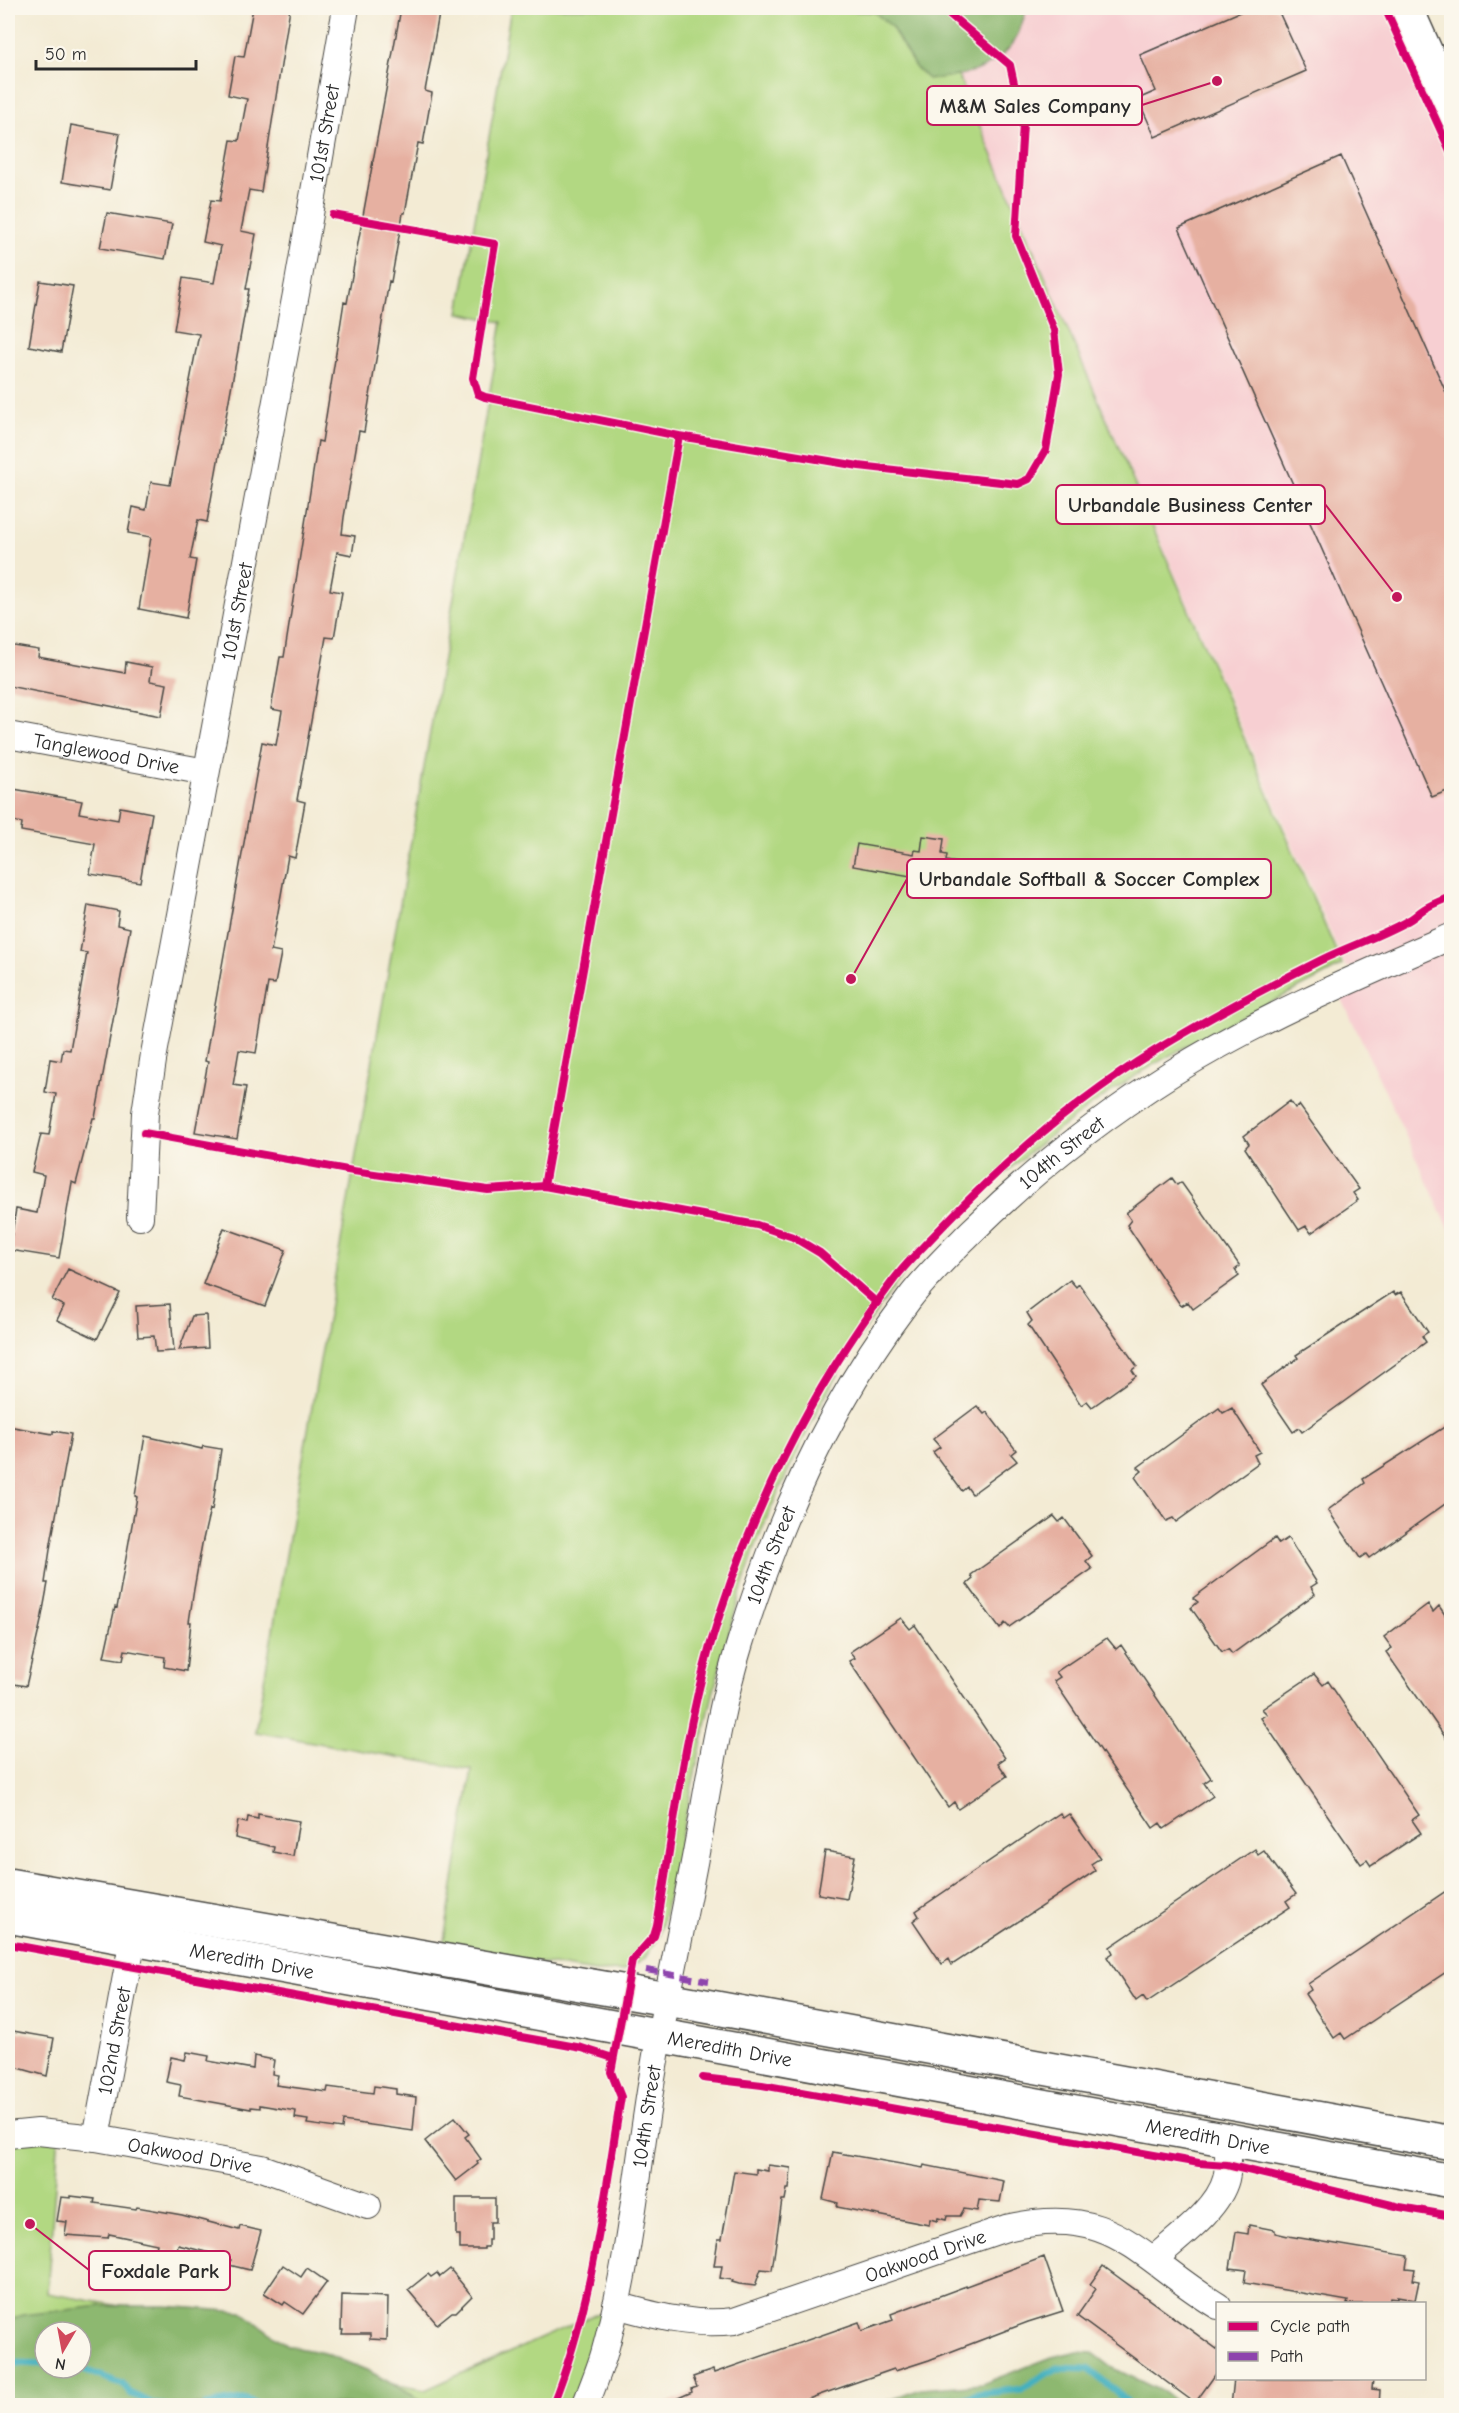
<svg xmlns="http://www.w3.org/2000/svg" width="1459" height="2413" viewBox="0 0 1459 2413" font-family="'Comic Neue',sans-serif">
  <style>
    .built { fill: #f7cfd2 }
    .green { fill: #b2d882; stroke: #6e8256; stroke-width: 1.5; fill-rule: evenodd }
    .forest { fill: #8db870; stroke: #5c724e; stroke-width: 1.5; fill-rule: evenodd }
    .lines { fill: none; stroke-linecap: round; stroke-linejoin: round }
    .stream { stroke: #42b0bf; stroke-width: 7 }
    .building { fill: #e6b0a1 }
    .minor-casing { stroke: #494844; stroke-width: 28 }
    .major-casing { stroke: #494844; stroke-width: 36 }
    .minor { stroke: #fff; stroke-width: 26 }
    .major { stroke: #fff; stroke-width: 33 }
    .quiet { stroke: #8e44ad; stroke-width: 6; stroke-dasharray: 12 6; stroke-linecap: butt }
    .cycleway-casing { stroke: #fbf7ec; stroke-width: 11 }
    .cycleway { stroke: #d6006c; stroke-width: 8 }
    .labels { text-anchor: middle; stroke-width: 6; stroke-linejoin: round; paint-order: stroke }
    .street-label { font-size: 20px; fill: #2b2b2b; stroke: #fbf7ec }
    .leader { fill: none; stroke: #c2185b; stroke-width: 2 }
    .callout-dot { fill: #c2185b; stroke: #fbf7ec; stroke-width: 2 }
    .callout { fill: #fbf7ec; stroke: #c2185b; stroke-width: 2 }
    .callout-label { font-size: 21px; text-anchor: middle; font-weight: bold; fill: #2b2b2b }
  </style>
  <rect width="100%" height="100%" fill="#fbf7ec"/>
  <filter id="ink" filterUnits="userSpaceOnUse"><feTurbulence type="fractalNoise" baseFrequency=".0167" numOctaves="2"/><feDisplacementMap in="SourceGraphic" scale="12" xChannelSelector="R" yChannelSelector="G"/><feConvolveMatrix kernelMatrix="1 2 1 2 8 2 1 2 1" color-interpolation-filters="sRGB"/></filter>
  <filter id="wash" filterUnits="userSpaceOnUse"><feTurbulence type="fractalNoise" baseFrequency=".008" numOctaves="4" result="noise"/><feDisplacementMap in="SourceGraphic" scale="24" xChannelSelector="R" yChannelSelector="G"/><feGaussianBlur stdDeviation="1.35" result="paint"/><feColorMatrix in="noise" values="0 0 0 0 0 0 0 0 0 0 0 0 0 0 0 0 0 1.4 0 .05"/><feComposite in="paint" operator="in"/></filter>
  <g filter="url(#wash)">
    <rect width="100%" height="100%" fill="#f3ebd4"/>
    <path class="built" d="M929 8H1406L1451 111V1233L1336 986 1378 967H1346Z"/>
    <path class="green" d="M511 8H929L1342 965C1263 1009 1179 1044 1105 1096 1032 1146 965 1203 907 1270 896 1283 887 1297 877 1311 848 1353 824 1395 802 1442 785 1478 767 1513 754 1551 711 1677 689 1808 659 1936L645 1958 623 1971 595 1972 443 1947 472 1770 255 1732 502 322 459 313Z
      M59 2133 47 2293 232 2326 288 2365 425 2390 616 2305 585 2405 8 2406V2135ZM45 2332H81V2368H45Z"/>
    <path class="forest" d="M842 8H1027C1023 19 1019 38 1010 47 989 72 959 77 928 79L915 67 891 26 874 12 848 11Z
      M101 2306H165L242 2312 288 2346 324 2353 369 2371 430 2405H8V2322L22 2315ZM45 2332H81V2368H45Z
      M1074 2352 1093 2353 1113 2368 1163 2392 1180 2405H877L921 2389 982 2384 1052 2357Z"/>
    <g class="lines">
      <path class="stream" d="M8 2367 13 2363 45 2364
        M80 2368 122 2384 130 2393 155 2405 164 2406
        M206 2406 243 2400 262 2406
        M909 2406 913 2402 934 2399H963L977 2394 1022 2389 1056 2368 1088 2369 1116 2391 1130 2406"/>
    </g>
    <g id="blocks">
      <path class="building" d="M253 8H290L261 192 249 190 241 231 256 234 246 289H249L207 522 198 520 190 559 196 560 186 618 139 609 151 537 128 533 133 507 146 510 151 482 170 485 199 334 174 330 183 278 214 283 221 246 203 242 211 200 220 201 231 140 239 141 247 99 228 95 235 56 244 57Z
        M401 8 439 14 425 91 432 93 423 144 418 143 405 213H403L391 282 389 281 364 432 359 431 344 517 342 534 355 536 352 555 337 552 330 590 342 592 334 638 326 637 297 800 305 802 295 858 288 856 271 951 281 953 275 984 268 983 256 1053 239 1050 233 1085 246 1087 237 1139 195 1132 208 1062 205 1061 262 742 276 745 282 711 271 709 280 657H284L318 441 322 442 344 302 347 303Z
        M1249 8H1277L1306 71 1155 137 1138 99 1156 91 1140 55Z
        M71 125 120 134 110 190 62 182Z
        M1341 156 1452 406V789L1432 797 1179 228Z
        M107 213 172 224 165 259 100 248Z
        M40 281 73 286 61 352 29 346Z
        M8 645 39 650 38 657 125 673 126 662 152 667 150 681 167 684 161 716 8 686Z
        M8 788 82 801 79 813 118 820 120 807 152 813 140 882 90 874 95 844 21 831 22 823 8 820Z
        M923 836 944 839 942 854 947 855 946 861 1006 871 1003 891 942 881 941 886 933 884 930 898 912 895 915 882H910L911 876 853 866 857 844 914 854 915 850 921 851Z
        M88 905 119 911 117 925 130 928 95 1118H93L76 1184 72 1182 59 1258 9 1250 16 1209 37 1213 44 1175 32 1172 41 1134 49 1135 56 1094 45 1092 50 1059 61 1061 63 1049 70 1050 87 953 80 952Z
        M1290 1101 1295 1108 1299 1105 1359 1189 1353 1193 1358 1200 1311 1233 1306 1226 1299 1230 1245 1148 1249 1144 1244 1136Z
        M1172 1178 1177 1185 1181 1182 1240 1266 1235 1270 1239 1276 1193 1309 1188 1302 1181 1306 1127 1225 1131 1220 1126 1213Z
        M224 1228 286 1250 265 1306 203 1284Z
        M68 1269 120 1293 97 1339 57 1320 64 1306 52 1300Z
        M1070 1280 1076 1287 1079 1284 1137 1366 1132 1370 1136 1376 1092 1407 1087 1401 1081 1405 1028 1325 1032 1321 1027 1313Z
        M1393 1292 1395 1295 1401 1292 1428 1332 1422 1336 1426 1342 1302 1432 1299 1428 1293 1432 1261 1385 1298 1358 1296 1355Z
        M170 1304 174 1351 156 1352 154 1336 138 1337 136 1306Z
        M206 1315 208 1348 179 1350 192 1316Z
        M977 1406 984 1414 987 1412 1016 1450 1011 1454 1017 1461 972 1494 967 1487 962 1491 933 1452 940 1447 933 1439Z
        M1219 1408 1223 1413 1232 1408 1260 1452 1254 1455 1258 1463 1176 1522 1173 1518 1166 1521 1135 1477 1142 1471 1138 1467Z
        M1452 1422V1499L1369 1558 1366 1554 1360 1558 1328 1510 1365 1483 1363 1479Z
        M8 1426 53 1434V1431L71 1434 51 1543 45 1583H48L41 1621 26 1686 8 1683Z
        M145 1436 202 1449 203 1446 221 1449 212 1510 210 1509 202 1544 194 1589 189 1622H191L186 1671 164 1667 165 1657 125 1650 123 1660 104 1657 115 1607 117 1608 137 1497 135 1496Z
        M1054 1516 1059 1522 1064 1518 1092 1556 1086 1561 1092 1569 1009 1627 1005 1623 1000 1629 967 1584 973 1579 971 1575Z
        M1275 1538 1279 1544 1288 1538 1317 1583 1311 1587 1315 1594 1232 1654 1228 1649 1222 1652 1191 1608 1198 1602 1193 1598Z
        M1428 1604 1433 1612 1439 1606 1452 1625V1747L1386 1652 1392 1648 1384 1637Z
        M901 1618 910 1629 915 1625 1005 1758 998 1763 1007 1776 958 1809 954 1802 948 1807 849 1661 855 1658 850 1652Z
        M1107 1638 1116 1649 1121 1645 1211 1778 1204 1783 1213 1796 1164 1829 1160 1823 1153 1828 1054 1681 1060 1677 1056 1672Z
        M1314 1674 1323 1685 1328 1681 1419 1815 1412 1820 1421 1833 1371 1866 1367 1860 1361 1864 1261 1718 1267 1714 1262 1709Z
        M1060 1813 1063 1818 1069 1814 1100 1858 1091 1864 1095 1871 952 1965 949 1959 942 1964 913 1921 919 1916 916 1911Z
        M258 1814 299 1821 293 1856 273 1852 274 1847 235 1838 238 1821 247 1823 248 1817 258 1819Z
        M1255 1849 1258 1855 1264 1851 1296 1894 1286 1901 1290 1907 1147 2002 1143 1996 1136 2001 1107 1957 1113 1953 1110 1947Z
        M825 1851 855 1856 847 1899 818 1894Z
        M1452 1887V1968L1345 2039 1341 2033 1334 2038 1305 1994 1311 1990 1308 1984Z
        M13 2031 54 2038 47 2076 8 2065Z
        M187 2052 209 2056 208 2061 253 2069 254 2056 274 2060 272 2074 278 2075 276 2085 327 2092 328 2087 373 2093 374 2086 396 2089V2094L416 2097 413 2131 343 2121 342 2129 307 2124 308 2120 295 2118 296 2111 260 2105V2108L251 2107V2109L179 2096 181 2085 166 2082 171 2057 185 2060Z
        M455 2117 469 2134 465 2137 481 2159 477 2162 478 2164 456 2181 425 2141Z
        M833 2152 923 2168 924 2165 1004 2181 1000 2202 979 2200 977 2211 964 2209 960 2216H947L946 2220 938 2218 937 2221 930 2219 929 2225 837 2207 838 2203 823 2199Z
        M768 2165 791 2168 789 2189H787L785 2200H782L772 2270 761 2269 755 2286 739 2284 732 2282 733 2280 720 2278 722 2266H714L718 2239H722L734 2171 756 2174V2169L768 2171Z
        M71 2196 95 2199 94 2203 136 2209 137 2207 182 2215 239 2230 240 2226 261 2231 250 2270 229 2265 231 2260 214 2254 178 2245 177 2253 156 2249 157 2244 109 2234 108 2238 65 2235 67 2222 57 2221 61 2197 71 2198Z
        M456 2198H495V2222H490V2240H488V2247H484V2249H460V2235H456Z
        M1249 2225 1275 2230V2233L1288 2236 1408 2256 1406 2268 1415 2269 1413 2280 1419 2281 1415 2300 1397 2297V2299L1390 2298 1389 2304H1347L1348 2301 1244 2283 1246 2270 1230 2268 1236 2232 1248 2234Z
        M1044 2257 1063 2311 1028 2322 929 2360 895 2371 894 2369 788 2406H660L692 2392 691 2389 697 2387 693 2377 713 2370 714 2373 859 2322 862 2331 893 2320 891 2314Z
        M283 2265 301 2277 307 2268 327 2282 303 2314 285 2302 283 2305 264 2293Z
        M1103 2266 1218 2350V2371L1195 2403 1077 2316 1096 2289 1090 2284Z
        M450 2269 472 2296 456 2312H452L437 2324 408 2290 428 2274 431 2277 437 2273 440 2277Z
        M342 2295 388 2297 387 2340 370 2339V2334H342L343 2330H341Z
        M1234 2379H1373L1372 2389 1380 2390 1379 2406H1231Z"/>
    </g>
  </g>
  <g filter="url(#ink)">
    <use href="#blocks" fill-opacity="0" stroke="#494844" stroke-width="1.5"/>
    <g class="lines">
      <g class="minor-casing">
        <g id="minor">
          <path id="s1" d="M8 735 206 772"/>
          <path id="s2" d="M140 1217 145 1113 154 1054 298 283 346 8"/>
          <path id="s3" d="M8 2135 38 2132 96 2138 262 2168 368 2206"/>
          <path id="s4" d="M96 2138 136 1922"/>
          <path d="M1154 2259C1177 2238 1218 2210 1226 2179 1229 2168 1228 2153 1228 2141"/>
          <path id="s5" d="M616 2305C656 2316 692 2326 734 2321L1006 2228C1114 2203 1136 2256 1218 2306"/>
          <path id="s6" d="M585 2406C592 2388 599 2371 604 2354 634 2248 639 2136 661 2029 674 1963 688 1897 700 1831 711 1768 721 1704 740 1643 777 1521 832 1401 909 1299 927 1275 950 1253 971 1232 1033 1171 1099 1119 1172 1073 1260 1018 1357 977 1452 936"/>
        </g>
      </g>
      <g class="major-casing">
        <g id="major">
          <path d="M1406 8 1452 111"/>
          <path d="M8 1885 667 1999 1452 2143"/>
          <path id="s7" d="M8 1916 1452 2181"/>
        </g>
      </g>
      <use href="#minor" class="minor"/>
      <use href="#major" class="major"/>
      <path class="quiet" d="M646 1970 709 1981"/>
      <g class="cycleway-casing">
        <path id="cycleway" d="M1385 8 1452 155
          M333 215 495 244 473 378 478 394 485 397 679 436
          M144 1133 353 1171 488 1190 544 1186
          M877 1303 820 1253 793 1237 757 1225 544 1186 679 436 859 466 1018 484 1029 479 1046 450 1059 374 1054 330 1016 236 1023 124 1010 65 942 8
          M8 1944 582 2048 613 2058
          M703 2078 762 2085 1199 2163 1227 2165 1400 2207 1452 2216
          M552 2406C592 2308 604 2200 621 2097L611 2072 632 1961 654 1936 657 1926C673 1833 684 1737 710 1646 748 1516 810 1391 892 1282 907 1262 926 1244 943 1226 1007 1159 1078 1098 1156 1050 1210 1017 1265 988 1321 960 1350 946 1381 936 1409 920 1415 917 1420 911 1426 908 1434 903 1443 900 1452 896"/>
      </g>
      <use href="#cycleway" class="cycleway"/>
    </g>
  </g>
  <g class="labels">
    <g class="street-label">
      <text dy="7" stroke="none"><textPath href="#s2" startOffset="1100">101st Street</textPath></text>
      <text dy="7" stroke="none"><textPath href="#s2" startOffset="614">101st Street</textPath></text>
      <text dy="7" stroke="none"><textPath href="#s1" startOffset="100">Tanglewood Drive</textPath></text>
      <text dy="7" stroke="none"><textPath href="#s6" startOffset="1377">104th Street</textPath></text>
      <text dy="7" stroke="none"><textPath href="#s6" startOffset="873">104th Street</textPath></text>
      <text dy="7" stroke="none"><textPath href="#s7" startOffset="248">Meredith Drive</textPath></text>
      <text dy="7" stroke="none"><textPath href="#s4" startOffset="99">102nd Street</textPath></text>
      <text dy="7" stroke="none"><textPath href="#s7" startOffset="734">Meredith Drive</textPath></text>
      <text dy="7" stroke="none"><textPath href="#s6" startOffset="297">104th Street</textPath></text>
      <text dy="7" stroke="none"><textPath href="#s7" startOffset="1220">Meredith Drive</textPath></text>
      <text dy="7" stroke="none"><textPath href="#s3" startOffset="184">Oakwood Drive</textPath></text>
      <text dy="7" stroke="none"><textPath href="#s5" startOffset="322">Oakwood Drive</textPath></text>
    </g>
  </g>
  <path class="leader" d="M1217 81L1142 105M1397 597L1325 504M851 979L907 879M30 2224L89 2270"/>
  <g class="callout-dot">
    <circle cx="1217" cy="81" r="6"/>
    <circle cx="1397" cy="597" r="6"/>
    <circle cx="851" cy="979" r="6"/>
    <circle cx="30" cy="2224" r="6"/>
  </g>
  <g class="callout">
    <rect x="927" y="86" width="215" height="39" rx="6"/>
    <rect x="1056" y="485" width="269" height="39" rx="6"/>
    <rect x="907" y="859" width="364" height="39" rx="6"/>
    <rect x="89" y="2251" width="141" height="39" rx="6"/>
  </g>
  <g class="callout-label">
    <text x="1035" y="113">M&amp;M Sales Company</text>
    <text x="1190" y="512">Urbandale Business Center</text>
    <text x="1089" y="886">Urbandale Softball &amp; Soccer Complex</text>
    <text x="160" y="2278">Foxdale Park</text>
  </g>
  <rect width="1459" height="2413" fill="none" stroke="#fbf7ec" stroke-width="30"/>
  <rect x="1216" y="2302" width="210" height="78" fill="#fbf7ec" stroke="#a8a59f" stroke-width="1.5"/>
  <rect x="1228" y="2322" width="30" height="9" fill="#d6006c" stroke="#a8a59f" stroke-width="1.5"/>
  <text x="1270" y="2332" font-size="18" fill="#2b2b2b">Cycle path</text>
  <rect x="1228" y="2352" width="30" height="9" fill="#8e44ad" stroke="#a8a59f" stroke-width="1.5"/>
  <text x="1270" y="2362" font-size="18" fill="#2b2b2b">Path</text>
  <g transform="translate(63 2350) rotate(190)"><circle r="28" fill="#fbf7ec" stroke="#a8a59f" stroke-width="1.5"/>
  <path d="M0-4.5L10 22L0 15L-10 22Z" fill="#d1495b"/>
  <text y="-9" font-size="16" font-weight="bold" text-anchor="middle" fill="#2b2b2b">N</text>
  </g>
  <path d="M36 60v9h160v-9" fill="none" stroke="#2b2b2b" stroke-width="3"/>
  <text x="45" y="60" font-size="18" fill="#2b2b2b" stroke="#fbf7ec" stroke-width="4.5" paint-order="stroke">50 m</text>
</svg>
